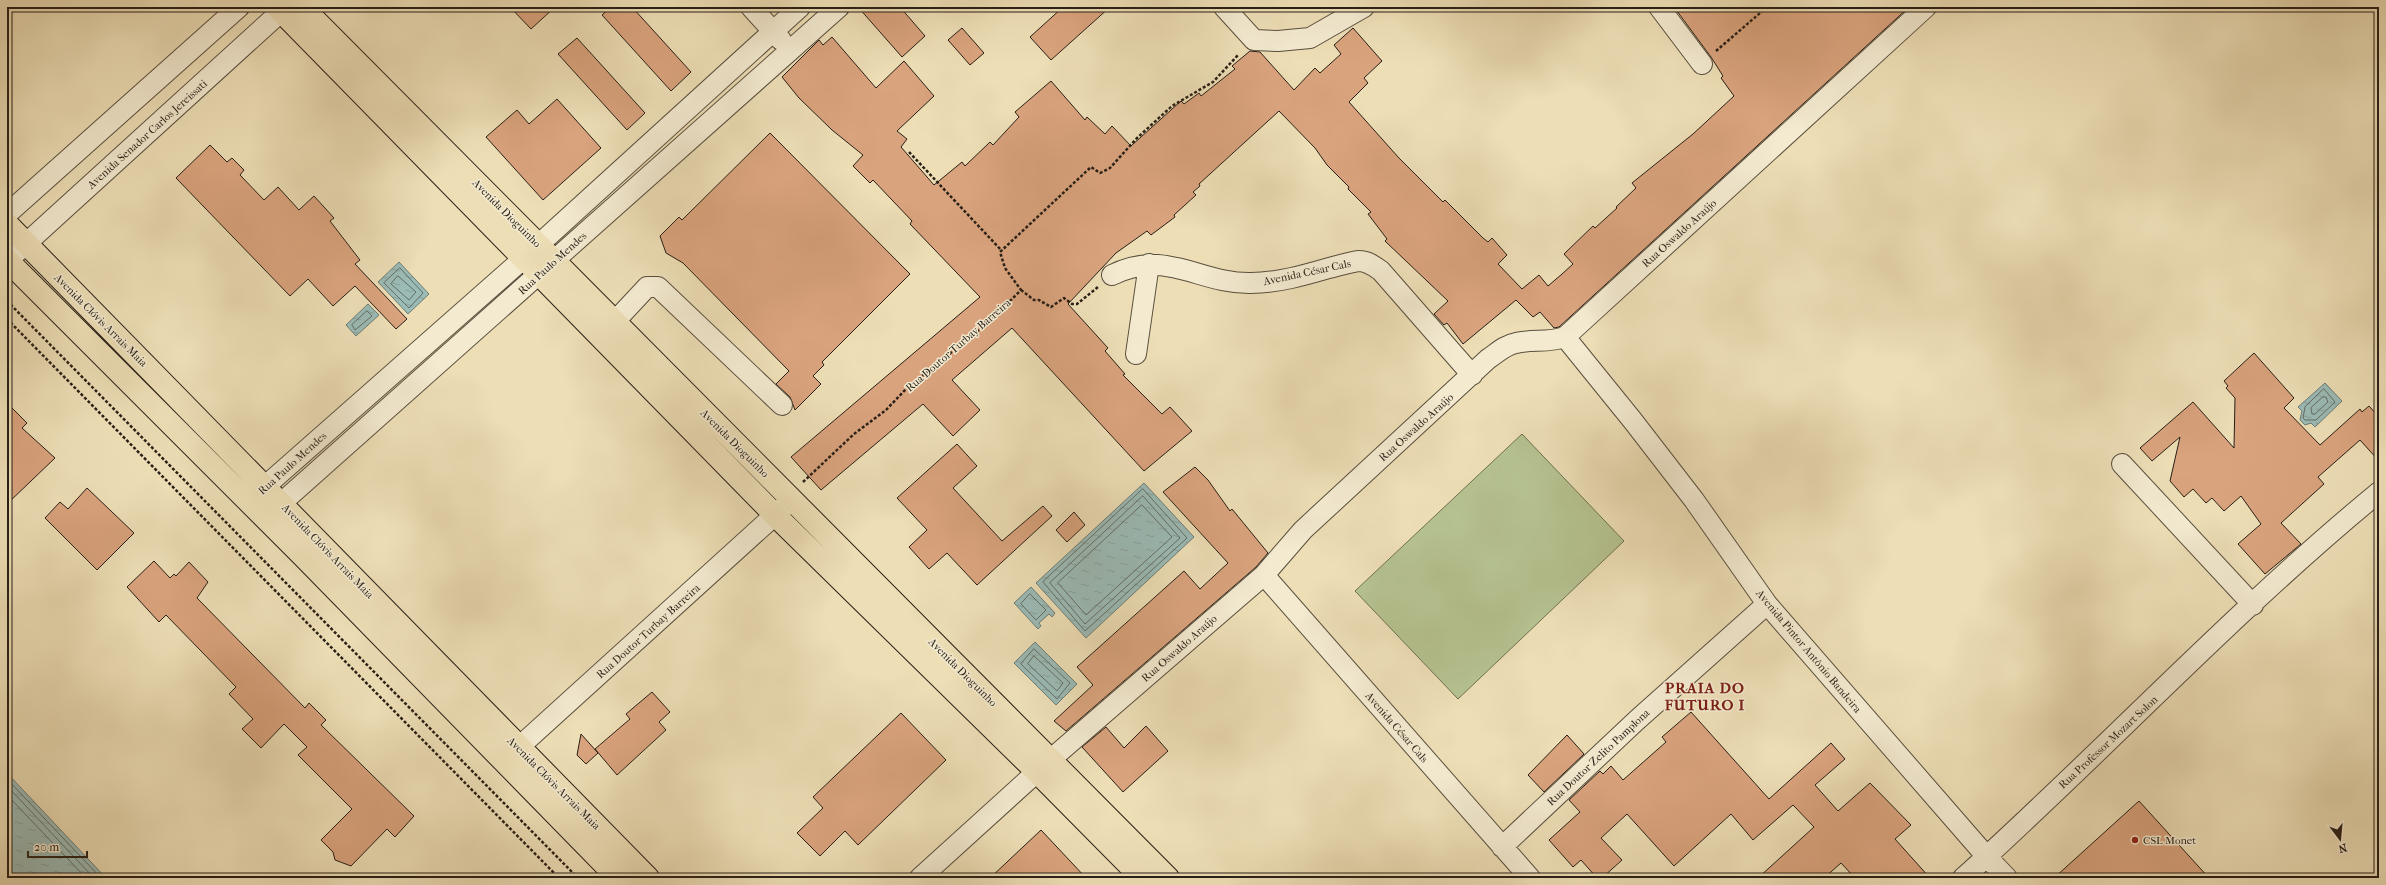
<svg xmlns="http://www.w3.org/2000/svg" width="2386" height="885" viewBox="0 0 2386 885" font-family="'IM FELL French Canon',serif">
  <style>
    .green { fill: #b5c290; stroke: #6e7053 }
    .water { fill: url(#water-ripples); stroke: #6d7d76 }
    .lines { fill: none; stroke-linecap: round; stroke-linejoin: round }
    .shore { stroke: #626d66; stroke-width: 1 }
    .building { fill: #d9a37d; stroke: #281f16 }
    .minor-casing { stroke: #594f3e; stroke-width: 22 }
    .major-casing { stroke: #281f16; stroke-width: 24 }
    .path { stroke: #281f16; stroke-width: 2.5; stroke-dasharray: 3 2; stroke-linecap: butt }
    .minor { stroke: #f3ead0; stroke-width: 20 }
    .major { stroke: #eddeb6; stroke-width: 22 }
    .poi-dot { fill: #8f2418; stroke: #f3ead0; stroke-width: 1.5 }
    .labels { text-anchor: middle; stroke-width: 3; stroke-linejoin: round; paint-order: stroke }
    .street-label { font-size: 11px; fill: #281f16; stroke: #f3ead0 }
    .poi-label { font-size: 11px; fill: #281f16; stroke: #f3ead0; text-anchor: start }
    .district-label { font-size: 15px; font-weight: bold; letter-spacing: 1px; fill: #7a1f14; stroke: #f3ead0 }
  </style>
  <defs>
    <pattern id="water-ripples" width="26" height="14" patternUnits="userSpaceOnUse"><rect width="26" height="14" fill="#9bbbb6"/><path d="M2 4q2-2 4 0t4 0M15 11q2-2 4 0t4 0" fill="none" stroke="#86a09c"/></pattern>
  </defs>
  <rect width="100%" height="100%" fill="#eddeb6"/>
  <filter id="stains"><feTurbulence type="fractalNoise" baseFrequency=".005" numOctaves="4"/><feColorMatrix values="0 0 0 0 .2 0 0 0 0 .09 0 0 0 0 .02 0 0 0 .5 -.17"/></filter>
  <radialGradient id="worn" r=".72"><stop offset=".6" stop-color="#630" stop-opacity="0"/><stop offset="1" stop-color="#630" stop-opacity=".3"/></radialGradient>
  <path class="green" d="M1522 434 1624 541 1458 699 1355 591Z"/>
  <path class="water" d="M399 262 429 294 408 314 378 282Z
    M368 304 379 315 356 336 346 325Z
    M2325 383 2342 401 2315 427 2311 423 2305 425 2300 420 2302 411 2298 407Z
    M1144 483 1194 537 1086 638 1036 583Z
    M1031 587 1055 613 1052 617 1049 614 1039 623 1041 626 1038 629 1014 603Z
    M1035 642 1077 684 1056 705 1014 663Z
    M7 773 106 878H7Z"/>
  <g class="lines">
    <path class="shore" d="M400 268 423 293 409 308 384 283Z
      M398 276 416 292 409 300 391 284Z
      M367 311 372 316 355 330 352 325Z
      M2324 389 2335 402 2316 420H2305L2303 418 2305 407Z
      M2323 397H2326L2328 402 2315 414H2312L2311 408Z
      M1143 489 1187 538 1085 631 1043 582Z
      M1143 496 1180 538 1085 624 1050 583Z
      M1142 505 1172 537 1086 615 1058 583Z
      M1030 594 1046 610 1036 620 1021 604Z
      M1034 649 1070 683 1057 699 1021 664Z
      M1034 656 1063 683 1057 691 1028 664Z
      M7 779 101 878
      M7 786 94 878
      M7 795 86 878"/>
  </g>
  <path class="building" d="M510 7H555L531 29Z
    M611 7H632L691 72 671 91 602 15Z
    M858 7H900L925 36 902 57Z
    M1063 7H1110L1051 60 1030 37Z
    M1674 7H1823L1828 12 1832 7H1909L1559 327 1554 328 1540 312 1533 317 1516 300 1463 344 1447 323 1444 325 1434 314 1448 301 1385 241 1387 239 1368 214 1371 212 1348 189 1349 187 1327 165 1315 148 1279 111 1199 184 1200 186 1193 192 1196 195 1174 215 1175 217 1151 235 1147 231 1116 253 1068 304 1108 348 1105 351 1125 374 1123 375 1162 414 1170 407 1192 431 1144 471 1012 328 952 380 980 410 953 436 923 404 821 490 791 457 980 297 910 224 912 221 873 180 870 183 853 166 863 155 832 130 799 98 782 77 819 40 823 45 832 37 876 88 904 61 934 96 897 131 907 139 901 147 934 185 962 162 965 166 990 142 993 145 1019 117 1015 112 1051 81 1085 120 1087 117 1105 134 1112 126 1131 146 1181 101 1184 104 1199 93 1201 96 1235 69 1232 66 1250 51 1260 52 1294 90 1315 68 1320 73 1341 54 1334 45 1353 28 1382 61 1364 78 1368 83 1349 102 1399 158 1443 202 1445 200 1483 238 1488 242 1492 238 1507 255 1498 264 1522 289 1539 275 1548 286 1562 274 1573 264 1564 254 1593 226 1595 228 1617 208 1616 207 1636 188 1632 183 1693 134 1734 96 1721 78 1723 76 1711 57Z
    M962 28 984 53 970 65 948 40Z
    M577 38 645 113 627 130 558 54Z
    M557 99 601 148 543 200 486 137 517 110 529 124Z
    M770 133 910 274 822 362 824 365 813 376 821 384 795 410 790 397 776 384 789 371 683 263 666 253 660 236 679 217 682 220Z
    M210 145 227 162 232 158 244 170 240 175 264 200 278 187 299 210 314 196 334 218 330 221 360 260 355 264 407 319 396 329 355 286 333 306 308 279 290 296 176 178Z
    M2254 353 2294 398 2284 408 2320 445 2360 409 2362 412 2369 406 2379 417V461L2360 440 2318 477 2324 484 2281 523 2301 544 2265 574 2238 544 2261 524 2241 496 2224 511 2212 498 2206 503 2193 489 2184 497 2170 481 2180 437 2152 461 2140 448 2193 402 2234 448 2235 398 2226 388 2228 386 2224 381Z
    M7 403 27 423 22 428 55 458 7 504V475L12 470 7 464Z
    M957 444 977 466 953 488 1002 541 1043 506 1052 516 977 585 947 553 929 569 909 547 927 530 897 498Z
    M1195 467 1208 480 1230 511 1232 509 1268 553 1256 567 1066 731 1054 721 1093 685 1077 667 1184 571 1200 589 1228 563 1163 492Z
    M87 488 134 533 97 570 45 518 60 502 68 509Z
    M1074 512 1085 525 1067 542 1056 530Z
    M154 561 170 578 174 574 176 576 189 562 208 582 197 598 305 708 309 703 326 720 321 725 414 816 395 837 387 829 351 866 335 860 333 852 321 840 352 809 298 755 307 747 284 724 261 748 242 729 253 719 229 694 236 687 166 615 159 622 127 587Z
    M652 692 670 712 659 722 666 730 617 775 595 749 630 719 626 714Z
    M1691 712 1769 799 1831 743 1845 759 1815 785 1838 811 1870 783 1911 825 1895 839 1930 878H1855L1841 863 1824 878H1758L1814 827 1793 805 1753 840 1731 814 1674 866 1627 814 1601 838 1622 860 1602 878H1597L1581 860 1573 867 1549 840 1580 812 1569 800 1600 771 1603 774 1611 766 1623 780 1666 742 1662 737Z
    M901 713 946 760 858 845 845 831 820 856 797 833 823 808 813 797Z
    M1146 726 1168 751 1123 792 1082 747 1106 727 1124 748Z
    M581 734 598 753 586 764 577 755Z
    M1567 735 1584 754 1544 792 1528 775Z
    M2139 801 2209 878H2054Z
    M1041 830 1086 878H990Z"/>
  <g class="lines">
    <g class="minor-casing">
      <path id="minor" d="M751 7 781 40
        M1224 7 1254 40 1278 41 1310 38 1364 7
        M1659 7 1702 64
        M7 214 239 7
        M8 260 286 7
        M1112 275C1166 248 1199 284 1251 283 1277 283 1305 275 1329 268 1339 266 1349 262 1359 261 1368 261 1374 266 1381 271L1472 375
        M604 333 647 287H658L782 405
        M1565 337 1633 421 1694 500 1767 604 1987 857 2007 878
        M1136 354 1149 264
        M2122 464 2253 605
        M253 497 524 258 800 7
        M269 514 839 7
        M1264 575 1530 878
        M508 757 787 504
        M1502 847 1637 720 1767 604
        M920 878 1050 760 1264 575 1303 530 1488 359C1497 353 1505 345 1516 343 1533 339 1548 343 1565 337L1926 7
        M1963 878C2103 752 2234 611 2379 492"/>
    </g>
    <g class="major-casing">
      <path id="major" d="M277 7 775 515 1037 772 1142 878
        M302 7 1168 878
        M7 224 648 878
        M7 260 303 556 618 878"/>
    </g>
    <path class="path" d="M1716 51 1767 7
      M909 152 1002 251
      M1021 290 1034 300H1039L1051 307 1064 298 1072 304H1077L1098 287
      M7 301 578 878
      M7 319 559 878
      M803 482 854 434 886 410 906 389 990 321 1021 290 1005 268 1000 252 1091 167 1100 173 1110 168 1137 138 1172 106 1213 82 1239 54"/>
    <use href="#minor" class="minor"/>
    <use href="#major" class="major"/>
  </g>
  <circle class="poi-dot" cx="2135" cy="840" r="4"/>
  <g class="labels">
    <g class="street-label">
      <text transform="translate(147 134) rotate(-42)" y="4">Avenida Senador Carlos Jereissati</text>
      <text transform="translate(507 213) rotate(45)" y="4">Avenida Dioguinho</text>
      <text transform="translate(1679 233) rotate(-42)" y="4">Rua Oswaldo Araújo</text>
      <text transform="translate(552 263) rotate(-42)" y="4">Rua Paulo Mendes</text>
      <text transform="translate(1307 272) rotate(-12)" y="4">Avenida César Cals</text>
      <text transform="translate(101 320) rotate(45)" y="4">Avenida Clóvis Arrais Maia</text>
      <text transform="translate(958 345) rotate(-41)" y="4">Rua Doutor Turbay Barreira</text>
      <text transform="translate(1416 427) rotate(-42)" y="4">Rua Oswaldo Araújo</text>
      <text transform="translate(735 443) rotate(45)" y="4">Avenida Dioguinho</text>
      <text transform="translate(292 463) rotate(-42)" y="4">Rua Paulo Mendes</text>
      <text transform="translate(328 551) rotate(46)" y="4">Avenida Clóvis Arrais Maia</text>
      <text transform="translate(648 631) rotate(-42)" y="4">Rua Doutor Turbay Barreira</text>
      <text transform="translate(1179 648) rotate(-41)" y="4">Rua Oswaldo Araújo</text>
      <text transform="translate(1809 651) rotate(50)" y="4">Avenida Pintor Antônio Bandeira</text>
      <text transform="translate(963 672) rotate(45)" y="4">Avenida Dioguinho</text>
      <text transform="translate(1397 727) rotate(49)" y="4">Avenida César Cals</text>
      <text transform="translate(2108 742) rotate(-43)" y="4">Rua Professor Mozart Solon</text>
      <text transform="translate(1598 757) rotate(-43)" y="4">Rua Doutor Zelito Pamplona</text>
      <text transform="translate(554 783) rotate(45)" y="4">Avenida Clóvis Arrais Maia</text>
    </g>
    <g class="poi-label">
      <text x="2143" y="844">CSL Monet</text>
    </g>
    <g class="district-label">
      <text x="1705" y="693">PRAIA DO<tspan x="1705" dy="17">FUTURO I</tspan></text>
    </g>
  </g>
  <rect width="2386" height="885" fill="none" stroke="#eddeb6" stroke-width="24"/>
  <rect x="8" y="8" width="2370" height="869" fill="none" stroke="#281f16" stroke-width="2"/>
  <rect x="12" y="12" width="2362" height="861" fill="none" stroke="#281f16"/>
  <g transform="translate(2340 839) rotate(164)" stroke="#f3ead0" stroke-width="3" paint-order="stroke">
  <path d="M0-3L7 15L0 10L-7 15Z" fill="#281f16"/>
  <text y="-6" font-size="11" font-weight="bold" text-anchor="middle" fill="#281f16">N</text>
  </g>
  <path d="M28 851v6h59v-6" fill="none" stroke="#281f16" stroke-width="2"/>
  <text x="34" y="851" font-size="12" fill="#281f16" stroke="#f3ead0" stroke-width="3" paint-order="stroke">20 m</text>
  <rect width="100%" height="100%" filter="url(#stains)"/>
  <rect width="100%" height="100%" fill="url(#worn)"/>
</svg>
